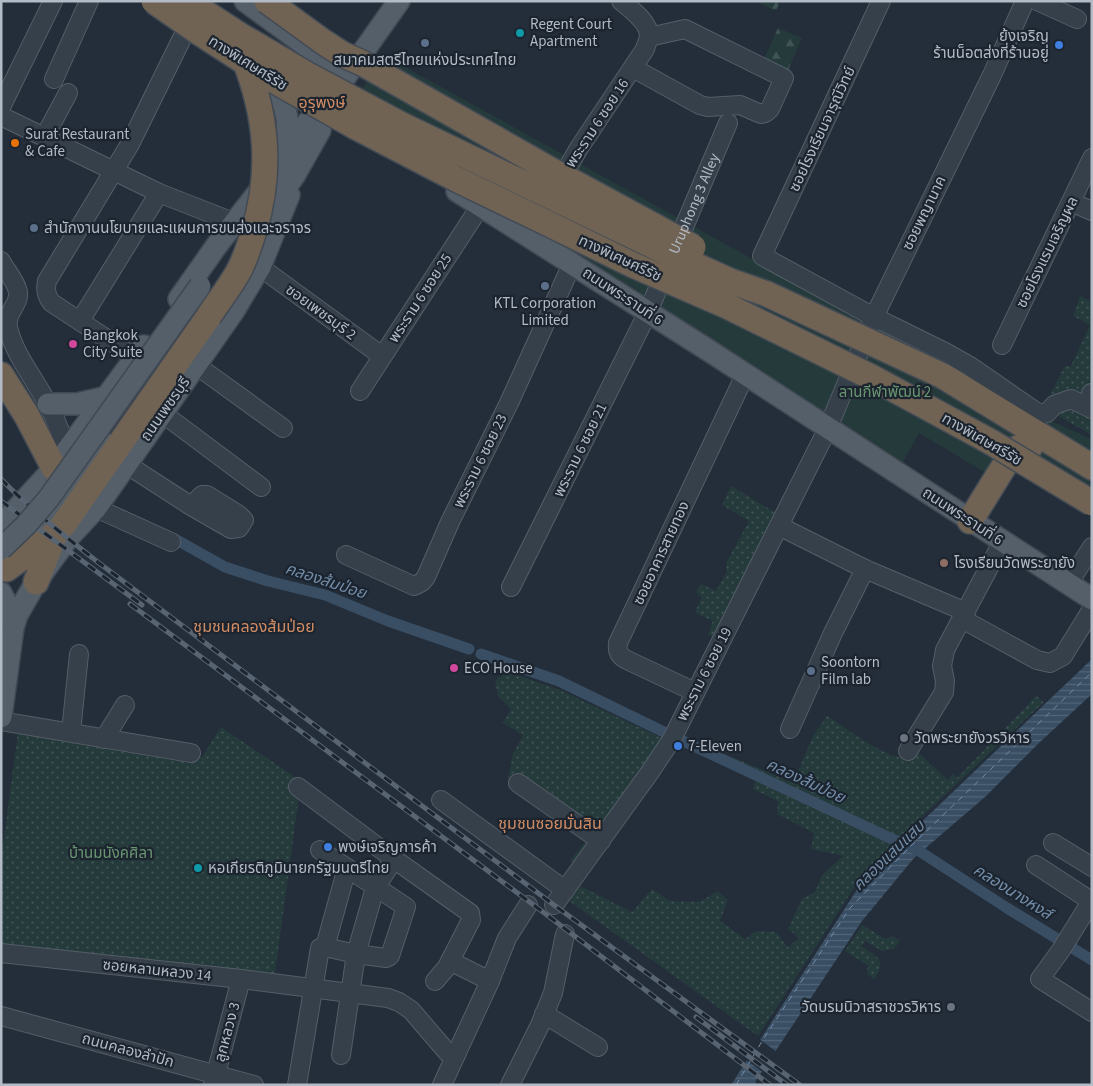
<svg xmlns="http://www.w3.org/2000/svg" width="1093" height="1086" viewBox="0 0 1093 1086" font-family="'Source Sans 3','Noto Sans Thai',sans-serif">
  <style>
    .grass { fill: url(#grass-dots) }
    .forest { fill: url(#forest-firs) }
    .park { fill: #253a3b }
    .water { fill: url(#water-rules) }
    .pier { fill: #232e3a }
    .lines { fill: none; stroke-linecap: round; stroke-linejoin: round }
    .canal { stroke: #394d63; stroke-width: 11 }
    .ferry { stroke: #738da9; stroke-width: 1; stroke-dasharray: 6 5; stroke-linecap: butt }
    .minor-casing { stroke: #555e68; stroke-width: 20 }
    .major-casing { stroke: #404953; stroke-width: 24 }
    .highway-casing { stroke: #424b55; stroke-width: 28 }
    .minor { stroke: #36404a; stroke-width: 18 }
    .major { stroke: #545f6a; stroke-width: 21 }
    .highway { stroke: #706354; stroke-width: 25 }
    .rail-casing { stroke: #586471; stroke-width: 5 }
    .rail { stroke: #1c252f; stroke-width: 3; stroke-dasharray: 9; stroke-linecap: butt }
    .major-bridge-casing { stroke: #404953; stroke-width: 24; stroke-linecap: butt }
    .highway-bridge-casing { stroke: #424b55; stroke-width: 28; stroke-linecap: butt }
    .major-bridge { stroke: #545f6a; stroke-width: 21 }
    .highway-bridge { stroke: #706354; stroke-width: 25 }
    .culture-dot { fill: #0f9aa8; stroke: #1c252f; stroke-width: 2 }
    .service-dot { fill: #5c6f8a; stroke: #1c252f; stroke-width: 2 }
    .shop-dot { fill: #3f7fe0; stroke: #1c252f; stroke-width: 2 }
    .food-dot { fill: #e8710a; stroke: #1c252f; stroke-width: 2 }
    .hotel-dot { fill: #d1479c; stroke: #1c252f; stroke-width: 2 }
    .education-dot { fill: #8d6e63; stroke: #1c252f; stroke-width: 2 }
    .worship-dot { fill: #6b7280; stroke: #1c252f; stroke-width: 2 }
    .labels { text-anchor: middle; stroke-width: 4.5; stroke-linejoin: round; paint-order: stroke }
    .poi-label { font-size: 15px; fill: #b2bbc6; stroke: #1c252f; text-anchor: start }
    .street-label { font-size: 15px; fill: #b2bbc6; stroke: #1c252f }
    .park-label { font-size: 15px; fill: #699671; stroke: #1c252f }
    .neighbourhood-label { font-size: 16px; fill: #d08b63; stroke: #1c252f }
    .water-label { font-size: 16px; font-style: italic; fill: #738da9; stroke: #1c252f }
  </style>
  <defs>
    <pattern id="grass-dots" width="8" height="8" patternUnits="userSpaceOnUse" patternTransform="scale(1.25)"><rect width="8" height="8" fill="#253a3b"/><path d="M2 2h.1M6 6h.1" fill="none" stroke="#425556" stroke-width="1.8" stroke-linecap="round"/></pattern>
    <pattern id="forest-firs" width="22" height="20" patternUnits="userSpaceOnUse" patternTransform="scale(1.25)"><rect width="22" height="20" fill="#253a3b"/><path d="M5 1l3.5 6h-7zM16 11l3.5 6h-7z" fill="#425556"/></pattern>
    <pattern id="water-rules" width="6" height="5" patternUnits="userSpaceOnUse" patternTransform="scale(1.25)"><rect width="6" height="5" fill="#394d63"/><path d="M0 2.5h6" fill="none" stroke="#536578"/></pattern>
  </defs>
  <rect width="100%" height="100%" fill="#232e3a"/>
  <path class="grass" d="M1080 296 1092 302V435L1044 408 1064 367 1071 366 1090 325 1073 316Z
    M731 486 781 516 719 640 708 635 713 621 695 613 701 598 696 592 701 584 716 591 727 572 726 563 749 521 722 505Z
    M506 671 560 690 668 741 580 864 570 861 590 836 523 793 508 778 513 754 523 735 503 723 511 709 498 696 495 681Z
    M1036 696 1044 702 897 840 730 762 732 757 793 783 813 736 827 716C852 732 880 755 910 760L919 753 948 780 953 773 957 778Z
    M221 727 301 781 274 980 1 948V860L18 732 202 757Z
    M756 780 895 844 863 874 758 1036 568 900 580 886 632 912 652 889 670 901 699 902 718 891 728 900 720 921 745 939 756 931 776 932 788 947 799 938 788 929 802 899 815 892 822 875 843 856 811 849 814 833 777 814 778 801 753 789Z
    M862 925 886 939 893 936 900 941 894 949 882 951 865 941 861 946C878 957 887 960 874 979L867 974 869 972 866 970 869 966 845 951Z"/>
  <path class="forest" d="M756 1H780L776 11Z
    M778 28 802 38 788 70 764 59Z"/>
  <path class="park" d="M385 56 1022 408 1092 439V514L997 453 986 473 919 433 902 464 344 114Z"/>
  <path class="water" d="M1092 659V694L1040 742 985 797 914 858 862 921 755 1082 758 1085H731L867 874Z"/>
  <path class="pier" d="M758 1038 778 1053 764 1073 745 1059Z"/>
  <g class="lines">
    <path class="canal" d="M175 539 225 567 268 581 325 595 388 621 469 649
      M481 654 559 681 664 732
      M681 740 890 838 916 849 1007 908 1092 960"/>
    <path class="ferry" d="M736 1085 764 1038 850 908 913 844 1092 672"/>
    <g class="minor-casing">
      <g id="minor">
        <path d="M881 1 762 256 874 317 945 352 970 366 1035 411 1043 414 1047 413 1054 405 1071 399 1092 409"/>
        <path d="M1037 1 1077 19"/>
        <path d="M633 68 700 105 708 107 740 105 761 114 765 113 770 109 784 78 685 29 649 37"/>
        <path d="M54 79 89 1"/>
        <path d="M1 107 53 1"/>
        <path d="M1 116 159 193 233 222"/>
        <path d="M45 136 68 93"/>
        <path d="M557 186 579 148 645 49C646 45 648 41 649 37 650 23 631 9 621 1"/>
        <path d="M1071 202 1092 211"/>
        <path d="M1 261C6 271 16 281 18 292 20 306 3 313 9 331 16 357 35 379 47 403 55 417 61 433 67 449"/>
        <path d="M260 267 382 356"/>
        <path d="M80 321 159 193"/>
        <path d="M1002 345 1092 158"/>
        <path d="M136 358 52 303C46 296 45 290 47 281L130 144 187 28"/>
        <path d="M196 365 283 428"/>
        <path d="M360 391 481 205"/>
        <path d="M1091 393H1092"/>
        <path d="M162 413 261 487"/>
        <path d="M126 464 191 506 231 529 239 528 244 520 239 515 207 495H202L191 506"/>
        <path d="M96 508 171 542"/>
        <path d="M779 526 865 569 966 612"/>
        <path d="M346 555 414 586 422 582 426 577 450 522 509 403 572 264"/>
        <path d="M1068 584 1092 547"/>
        <path id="s1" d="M511 587 648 312 728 123"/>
        <path d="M962 619 1037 660 1050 663 1063 656 1092 609"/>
        <path d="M695 692 627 660C619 656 617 652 618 643L745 375"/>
        <path d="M1 721 191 753"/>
        <path d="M790 729 833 633 865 569"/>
        <path d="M71 732 79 654"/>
        <path d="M104 739 125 705"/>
        <path d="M908 751 944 692 945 681 942 666 945 650 1003 541"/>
        <path d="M518 783 601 841"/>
        <path d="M298 787 394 859 470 913 471 920 447 967 435 981"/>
        <path d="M441 800 565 890"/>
        <path d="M1053 843 1092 867"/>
        <path d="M1036 865 1091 901"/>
        <path d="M1092 900 1061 950 1040 979 1092 1012"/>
        <path d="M554 905 650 772 672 739 828 428 874 317 992 75 1025 1"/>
        <path d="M325 947 347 868"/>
        <path d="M1 953 241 979 388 998 399 1002 411 1010 447 1052 454 1056"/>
        <path d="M450 961 490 981"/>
        <path d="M544 1014 598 1047"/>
        <path d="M1 1016 254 1085"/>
        <path d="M341 1055 356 954 375 888 394 859"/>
        <path d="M213 1085 241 979"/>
        <path d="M297 1085 320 948 325 947 356 954 386 958 390 956 406 907 320 850"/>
        <path d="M442 1085 490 981 507 938 528 905"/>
        <path d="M510 1085 540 1025 553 993 565 934"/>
      </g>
    </g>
    <g class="major-casing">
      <path id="major" d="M245 1 346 75
        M277 87C287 110 294 132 278 155
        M457 191 708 350 1092 599
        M257 229 294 176 320 130V125
        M179 299 217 245 289 153 308 122 322 110 399 1
        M48 404H77L107 397
        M1 526 54 468 144 346
        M21 552 46 522 106 444
        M1 593 8 607 13 628 1 717
        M13 628 17 615 36 582 68 538 96 508 233 312 260 267 289 195"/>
    </g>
    <g class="highway-casing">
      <path id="highway" d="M1 375 27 416 54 468
        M943 376 1092 467
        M970 521 1014 450 1020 447H1030
        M6 569 55 534 64 524 209 316
        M36 582 55 534"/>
    </g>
    <use href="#minor" class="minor"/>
    <use href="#major" class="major"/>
    <use href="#highway" class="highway"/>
    <g class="rail-casing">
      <path id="rail" d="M1 479C31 510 65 536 99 563L554 905 800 1085
        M1 501 142 605
        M130 604 547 915 770 1085
        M696 1017 787 1085"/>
    </g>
    <use href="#rail" class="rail"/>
    <g class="major-bridge-casing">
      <path id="major-bridge" d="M1 549 26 525 49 498 200 286"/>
    </g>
    <g class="highway-bridge-casing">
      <path id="highway-bridge" d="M154 1 197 31 268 77 358 128 458 180 543 221 633 265 727 306 873 378 991 442 1092 503
        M187 1 241 36 308 75 402 125 666 252 730 281 767 294 943 376
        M267 1 322 41 342 54 362 63 549 169 693 247
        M209 316C218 302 229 288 237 274 245 261 249 246 254 231 272 171 267 116 244 58"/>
    </g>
    <use href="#major-bridge" class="major-bridge"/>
    <use href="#highway-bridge" class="highway-bridge"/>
  </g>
  <g class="culture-dot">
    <circle cx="520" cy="33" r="5"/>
    <circle cx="198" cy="868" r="5"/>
  </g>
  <g class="service-dot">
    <circle cx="425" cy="43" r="5"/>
    <circle cx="34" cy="228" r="5"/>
    <circle cx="545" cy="286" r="5"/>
    <circle cx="811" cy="671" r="5"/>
  </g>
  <g class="shop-dot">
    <circle cx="1059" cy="45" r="5"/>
    <circle cx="678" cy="746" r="5"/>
    <circle cx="328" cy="847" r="5"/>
  </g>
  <circle class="food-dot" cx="15" cy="143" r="5"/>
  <g class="hotel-dot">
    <circle cx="73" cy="344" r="5"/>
    <circle cx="454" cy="668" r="5"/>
  </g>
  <circle class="education-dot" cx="944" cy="563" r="5"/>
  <g class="worship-dot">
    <circle cx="904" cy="738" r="5"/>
    <circle cx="951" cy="1007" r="5"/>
  </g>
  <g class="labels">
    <g class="poi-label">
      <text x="530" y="29">Regent Court<tspan x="530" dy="17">Apartment</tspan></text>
      <text x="1049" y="41" text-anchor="end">ย้งเจริญ<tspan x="1049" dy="17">ร้านน็อตส่งที่ร้านอยู่</tspan></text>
      <text x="425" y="65" text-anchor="middle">สมาคมสตรีไทยแห่งประเทศไทย</text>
      <text x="25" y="139">Surat Restaurant<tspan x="25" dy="17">&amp; Cafe</tspan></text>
      <text x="44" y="233">สำนักงานนโยบายและแผนการขนส่งและจราจร</text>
      <text x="545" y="308" text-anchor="middle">KTL Corporation<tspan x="545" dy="17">Limited</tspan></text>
      <text x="83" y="340">Bangkok<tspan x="83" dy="17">City Suite</tspan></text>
      <text x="954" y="568">โรงเรียนวัดพระยายัง</text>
      <text x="821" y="667">Soontorn<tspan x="821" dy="17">Film lab</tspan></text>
      <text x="464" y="673">ECO House</text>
      <text x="914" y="743">วัดพระยายังวรวิหาร</text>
      <text x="688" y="751">7-Eleven</text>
      <text x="338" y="852">พงษ์เจริญการค้า</text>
      <text x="208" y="873">หอเกียรติภูมินายกรัฐมนตรีไทย</text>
      <text x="941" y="1012" text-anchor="end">วัดบรมนิวาสราชวรวิหาร</text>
    </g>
    <g class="street-label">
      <text transform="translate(248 63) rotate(32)" y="5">ทางพิเศษศรีรัช</text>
      <text transform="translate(597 123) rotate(-57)" y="5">พระราม 6 ซอย 16</text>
      <text transform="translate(822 129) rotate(-65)" y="5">ซอยโรงเรียนจารุณีวิทย์</text>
      <text dy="5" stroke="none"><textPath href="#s1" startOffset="425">Uruphong 3 Alley</textPath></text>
      <text transform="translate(924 213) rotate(-64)" y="5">ซอยพญานาค</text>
      <text transform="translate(1047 252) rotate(-64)" y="5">ซอยโรงแรมเจริญผล</text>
      <text transform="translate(620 258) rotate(25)" y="5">ทางพิเศษศรีรัช</text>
      <text transform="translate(623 296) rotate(33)" y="5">ถนนพระรามที่ 6</text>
      <text transform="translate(420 298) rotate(-57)" y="5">พระราม 6 ซอย 25</text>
      <text transform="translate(321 312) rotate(36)" y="5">ซอยเพชรบุรี 2</text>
      <text transform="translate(165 409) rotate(-55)" y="5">ถนนเพชรบุรี</text>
      <text transform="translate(982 439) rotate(30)" y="5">ทางพิเศษศรีรัช</text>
      <text transform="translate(580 450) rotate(-64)" y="5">พระราม 6 ซอย 21</text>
      <text transform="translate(480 461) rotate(-64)" y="5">พระราม 6 ซอย 23</text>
      <text transform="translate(963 516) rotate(33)" y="5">ถนนพระรามที่ 6</text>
      <text transform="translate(661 553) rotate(-65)" y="5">ซอยอาคารสายทอง</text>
      <text transform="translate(704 674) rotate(-63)" y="5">พระราม 6 ซอย 19</text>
      <text transform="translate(157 970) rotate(6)" y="5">ซอยหลานหลวง 14</text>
      <text transform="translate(227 1032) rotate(-75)" y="5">ลูกหลวง 3</text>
      <text transform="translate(128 1050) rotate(15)" y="5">ถนนคลองลำปัก</text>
    </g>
    <g class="park-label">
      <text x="885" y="397">ลานกีฬาพัฒน์ 2</text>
      <text x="111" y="858">บ้านมนังคศิลา</text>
    </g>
    <g class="neighbourhood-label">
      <text x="322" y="108">อุรุพงษ์</text>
      <text x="254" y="632">ชุมชนคลองส้มป่อย</text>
      <text x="550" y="829">ชุมชนซอยมั่นสิน</text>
    </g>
    <g class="water-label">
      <text transform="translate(326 580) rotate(18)" y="6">คลองส้มป่อย</text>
      <text transform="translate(806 780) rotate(25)" y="6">คลองส้มป่อย</text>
      <text transform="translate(888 855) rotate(-44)" y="6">คลองแสนแสบ</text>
      <text transform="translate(1013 891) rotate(32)" y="6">คลองนางหงส์</text>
    </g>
  </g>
  <rect width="1093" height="1086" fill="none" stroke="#b2bbc6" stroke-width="5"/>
</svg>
